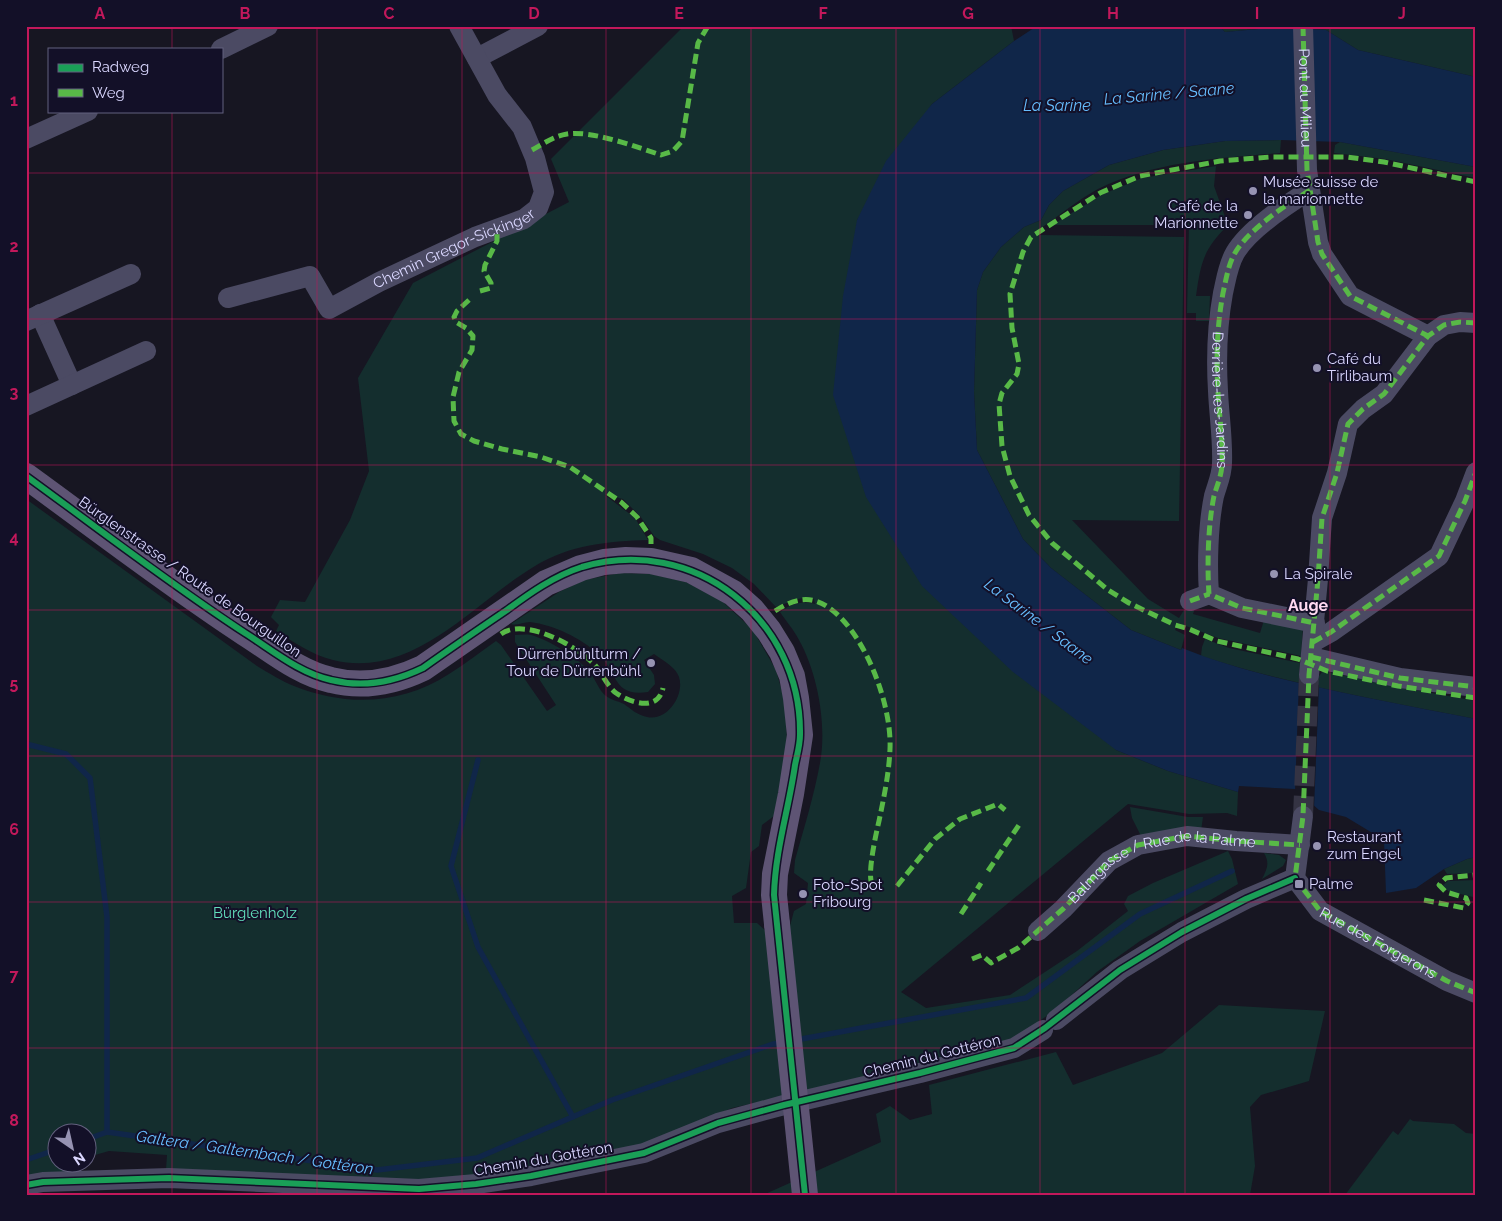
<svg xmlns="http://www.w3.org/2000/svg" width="1502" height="1221" viewBox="0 0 1502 1221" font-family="Raleway,sans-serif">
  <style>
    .green { fill: #142e2e }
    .water { fill: #102649 }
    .pier { fill: #171622 }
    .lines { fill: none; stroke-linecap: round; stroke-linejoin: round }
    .stream { stroke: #102649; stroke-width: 5.5 }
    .minor-tunnel { stroke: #343343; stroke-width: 20; stroke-dasharray: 20 10; stroke-linecap: butt }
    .minor { stroke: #4b4a63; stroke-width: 20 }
    .major { stroke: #5e5474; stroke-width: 26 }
    .major-bridge { stroke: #5e5474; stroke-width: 26 }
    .quiet { stroke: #58b947; stroke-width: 5; stroke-dasharray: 10 5; stroke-linecap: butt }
    .cycleway-casing { stroke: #131028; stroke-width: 9 }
    .cycleway { stroke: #1a9f57; stroke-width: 6 }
    .grid { fill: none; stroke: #c2185b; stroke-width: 1; stroke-opacity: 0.55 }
    .poi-dot { fill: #9693b2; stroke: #131028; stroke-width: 2 }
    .labels { text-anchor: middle; stroke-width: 4; stroke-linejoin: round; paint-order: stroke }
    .street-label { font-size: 15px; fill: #dad7ff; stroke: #131028 }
    .poi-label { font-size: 15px; fill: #dad7ff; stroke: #131028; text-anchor: start }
    .park-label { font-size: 15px; fill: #62dfbc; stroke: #131028 }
    .water-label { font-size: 16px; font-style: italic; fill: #66bdfe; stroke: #131028 }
    .neighbourhood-label { font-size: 16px; font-weight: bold; fill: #ffd9f2; stroke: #131028 }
    .neatline { fill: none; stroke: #c2185b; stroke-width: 2 }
    .grid-label { font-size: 16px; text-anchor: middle; font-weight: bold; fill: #c2185b }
  </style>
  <rect width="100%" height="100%" fill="#171622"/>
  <path class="green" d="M684 26H1011L1014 41 932 104 857 220 1116 750 1168 771 1238 792 1237 816 1227 813 1189 814 1128 804 901 992 926 1008 1010 995 1077 951 1128 911 1124 904 1128 896 1153 883 1228 851 1232 859 1238 884 1140 941 1098 971 1054 1011 1010 1041 865 1078 732 1108 649 1143 537 1170 417 1182 166 1170 167 1155 109 1151 88 1157V1134H58V1164H67V1174L26 1178V499L257 666C269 673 281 681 294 686 346 707 401 705 449 674 465 664 480 652 496 641L501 645 547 711 556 705 515 642V635C520 635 526 634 531 635 549 640 577 657 589 671 595 678 599 691 606 696 611 700 618 701 624 704 631 709 637 715 647 717 667 722 685 695 679 677 676 667 662 660 654 654L644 660 654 675 655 684 648 692C612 697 619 673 598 654 581 638 554 625 530 622 523 622 517 626 511 624L559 592 584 580 620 573 651 574 686 582 723 602 753 630 776 670 786 706 787 748 774 816 762 825 759 846 751 852 746 888 732 896 734 923H757L774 938 787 937 794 911 806 904 808 883 794 873 795 860C804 828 814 796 820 763 827 726 818 674 799 640 794 630 786 621 780 612 791 604 801 600 815 604L814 599C799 595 789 603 776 607L754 584 732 568 703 554 660 540 654 536 640 516 623 499 605 495 635 518 648 540C609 541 569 545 535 566 473 603 413 680 333 660 312 655 294 642 276 631L279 625 271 617 280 600 305 602 350 520 369 471 358 378 413 283 569 202 551 159Z
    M1222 26H1476V77L1358 50 1326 30 1279 27 1225 32 1222 29Z
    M1281 140 1280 153C1220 158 1154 161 1098 189 1077 200 1058 217 1038 230L1039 235 1184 237 1179 521 1072 520 1148 599 1179 618 1184 610 1195 608 1193 614 1260 633 1264 620 1303 626 1301 656 1218 638 1178 623 1175 630 1185 635 1181 650 1131 630 1051 568 1023 539 977 450 974 392 977 290 983 272 1001 247 1024 227 1041 220 1049 205 1063 191 1109 165 1163 150 1225 141Z
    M1340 142 1476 167V178L1385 159 1334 153 1335 145Z
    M1216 166 1214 186 1228 225C1203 250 1201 262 1196 296H1210L1209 321H1196V313H1187L1189 225H1052L1101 195 1142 178Z
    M1205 639 1229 648 1300 663 1299 675 1319 676 1323 671 1398 687 1476 701V719C1383 701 1291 685 1201 656L1202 647Z
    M1130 807 1188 817H1203L1201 831 1142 838 1132 818Z
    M1264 853 1279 855 1286 860 1283 866 1262 879C1267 869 1270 863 1264 853Z
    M1476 857V873L1447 874 1444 869 1467 859Z
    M1476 880V900L1473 897 1448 891 1443 885 1448 881Z
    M1219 1005 1325 1011 1309 1081 1261 1095 1250 1107 1255 1166 1250 1195H763L881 1142 876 1114 890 1106 910 1120 932 1114 929 1085 1056 1052 1073 1085 1162 1053Z
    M1410 1119 1413 1121 1454 1124 1466 1133 1476 1134V1195H1345L1393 1131 1398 1135Z"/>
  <path class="water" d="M1037 26H1222V29L1225 32 1279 27 1326 30 1358 50 1476 77V167L1340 142 1281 140 1225 141 1163 150 1109 165 1063 191 1049 205 1041 220 1024 227 1001 247 983 272 977 290 974 392 977 450 1023 539 1051 568 1131 630 1181 650 1182 648C1219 663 1257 673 1295 682 1355 696 1415 707 1476 719V857L1467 859 1444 869 1416 888 1386 893 1384 840 1346 817 1319 810 1295 789 1239 786 1238 792 1168 771 1116 750 1013 672 922 586 866 497 833 395 843 296 857 220 886 161 932 104 1014 41Z"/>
  <path class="pier" d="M1299 680 1319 685 1314 809 1295 792Z"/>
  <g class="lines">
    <path class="stream" d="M26 744 66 754 90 778 107 917V1132
      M478 760 451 866 478 947 573 1117
      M796 1040 1026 998 1140 914 1232 871
      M88 1139 107 1132 377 1170 477 1158 612 1100 773 1044 782 1043
      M26 1160 58 1149"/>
    <path class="minor-tunnel" d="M1303 816 1309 675"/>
    <g class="minor">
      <path d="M1303 26 1307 170 1318 242 1322 254 1350 296 1428 336"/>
      <path d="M221 49 268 26"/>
      <path d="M477 58 538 26"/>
      <path d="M26 139 88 111"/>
      <path id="s1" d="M1310 190C1286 205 1249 229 1235 253 1228 265 1226 280 1223 293 1217 326 1216 358 1218 391 1219 415 1223 439 1222 463 1222 475 1217 485 1214 496 1208 525 1207 565 1209 594L1242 608 1315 623"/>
      <path id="s2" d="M228 298 310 276 329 309 379 282 475 237 524 219 538 208 544 192 535 158 522 127 497 95 459 26"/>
      <path d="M40 314 72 385"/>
      <path d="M26 321 131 274"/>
      <path d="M26 406 146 351"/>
      <path d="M1190 601 1209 594"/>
      <path d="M1313 642 1331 632 1439 556 1465 501 1476 472"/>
      <path d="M1311 657 1400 678 1476 687"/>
      <path d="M1309 675 1318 579 1322 518 1337 473 1348 424 1363 409 1384 394 1428 336 1444 325 1460 322 1476 323"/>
      <path d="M1303 816 1295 878 1320 911 1447 981 1476 993"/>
      <path id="s3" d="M1038 931 1063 909 1109 861 1138 845 1187 836 1236 841 1300 845"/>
      <path d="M1056 1020 1120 970 1182 932 1246 899 1295 878"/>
      <path d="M26 1185 43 1182 169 1178 419 1189 476 1184 531 1176 644 1153 718 1123 784 1105 920 1073 1014 1048 1043 1030"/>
    </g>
    <path class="major" d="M26 476C99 529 170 584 245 633 272 650 299 673 331 680 363 688 394 682 423 668L546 583 581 568 604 562 626 560 651 561 691 570 733 593 752 610 769 631 782 652 792 676 796 698 800 735 791 794 775 874 774 895 777 924"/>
    <path class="major-bridge" d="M777 924 805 1195"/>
    <g class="quiet">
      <path id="s4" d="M1303 26 1307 170 1318 242 1322 254 1350 296 1428 336"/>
      <path d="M532 150C543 144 554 136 567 134 591 130 637 147 661 155L673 151 682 141 698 43 708 26"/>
      <path d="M1476 182 1384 162 1347 157H1270L1220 161 1140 176 1100 193 1031 237 1023 252 1010 294 1012 328 1019 364 1017 374 1002 393 999 404 1002 446 1010 476 1029 515 1052 543 1108 590 1129 603 1175 625 1189 629 1217 641 1298 659 1327 671 1398 686 1476 698"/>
      <path d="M1310 190C1286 205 1249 229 1235 253 1228 265 1226 280 1223 293 1217 326 1216 358 1218 391 1219 415 1223 439 1222 463 1222 475 1217 485 1214 496 1208 525 1207 565 1209 594L1242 608 1315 623"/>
      <path d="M480 291 491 288V283L484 271 485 265 497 241V229"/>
      <path d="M469 300 457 311 454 317 456 322 466 328 473 336 472 350 459 372 453 397 454 421 461 434 474 441 502 449 541 457 570 467 621 502 637 517 651 538V544"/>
      <path id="s5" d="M1476 323 1460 322 1444 325 1428 336 1384 394 1363 409 1348 424 1337 473 1322 518 1318 579 1309 675 1303 816 1295 878 1320 911 1447 981 1476 993"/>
      <path d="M1190 601 1209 594"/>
      <path d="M775 611C792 600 809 594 828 607 865 632 892 705 890 749 889 773 884 797 879 821 876 834 867 874 872 884"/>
      <path d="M501 634C525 617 577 646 595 665 602 673 607 686 616 693 631 703 658 712 663 688"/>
      <path d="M1313 642 1331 632 1439 556 1465 501 1476 472"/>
      <path d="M1311 657 1400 678 1476 687"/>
      <path d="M988 871 1019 825"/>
      <path d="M897 886 935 839 960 819 998 804 1005 810"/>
      <path d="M1424 900 1464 908 1468 903 1466 898 1446 892 1439 885 1446 878 1476 875"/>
      <path d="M961 914 981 883"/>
      <path d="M972 959 982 955 991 963 1018 948 1063 909 1109 861 1138 845 1187 836 1236 841 1300 845"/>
    </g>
    <g class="cycleway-casing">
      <path id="cycleway" d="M26 476C99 529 170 584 245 633 272 650 299 673 331 680 363 688 394 682 423 668 451 648 479 629 507 610 530 593 554 576 582 567 694 534 802 619 800 735 800 745 797 755 795 765 789 808 775 851 774 895L805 1195
        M26 1185 43 1182 169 1178 419 1189 476 1184 531 1176 644 1153 718 1123 784 1105 920 1073 1014 1048 1045 1028 1120 970 1182 932 1246 899 1295 878"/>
    </g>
    <use href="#cycleway" class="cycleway"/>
  </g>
  <path class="grid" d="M172 26V49M317 26V1195M462 26V1195M606 26V1195M751 26V1195M896 26V1195M1040 26V1195M1185 26V1195M1330 26V1195M172 111V1195M26 173H1476M26 319H1476M26 465H1476M26 610H1476M26 756H1476M26 902H1476M26 1048H1476"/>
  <g class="poi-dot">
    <circle cx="1253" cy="191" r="5"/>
    <circle cx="1248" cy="215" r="5"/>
    <circle cx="1317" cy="368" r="5"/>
    <circle cx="1274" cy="574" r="5"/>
    <circle cx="651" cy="663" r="5"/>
    <circle cx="1317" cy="846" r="5"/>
    <rect x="1294" y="879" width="10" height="10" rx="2.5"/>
    <circle cx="803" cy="894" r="5"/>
  </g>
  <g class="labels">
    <g class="street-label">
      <text dy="5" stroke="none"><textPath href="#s4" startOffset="72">Pont du Milieu</textPath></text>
      <text dy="5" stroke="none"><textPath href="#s2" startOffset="262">Chemin Gregor-Sickinger</textPath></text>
      <text dy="5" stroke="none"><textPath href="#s1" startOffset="248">Derrière-les-Jardins</textPath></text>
      <text transform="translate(190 577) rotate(35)" y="5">Bürglenstrasse / Route de Bourguillon</text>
      <text dy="5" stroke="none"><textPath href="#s3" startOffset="148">Balmgasse / Rue de la Palme</textPath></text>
      <text dy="5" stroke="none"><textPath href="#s5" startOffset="738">Rue des Forgerons</textPath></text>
      <text transform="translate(932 1056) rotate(-14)" y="5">Chemin du Gottéron</text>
      <text transform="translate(543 1159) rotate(-10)" y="5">Chemin du Gottéron</text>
    </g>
    <g class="poi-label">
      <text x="1263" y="187">Musée suisse de<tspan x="1263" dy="17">la marionnette</tspan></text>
      <text x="1238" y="211" text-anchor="end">Café de la<tspan x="1238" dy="17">Marionnette</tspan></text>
      <text x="1327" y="364">Café du<tspan x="1327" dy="17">Tirlibaum</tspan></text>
      <text x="1284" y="579">La Spirale</text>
      <text x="641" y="659" text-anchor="end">Dürrenbühlturm /<tspan x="641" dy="17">Tour de Dürrenbühl</tspan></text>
      <text x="1327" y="842">Restaurant<tspan x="1327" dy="17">zum Engel</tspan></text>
      <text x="1309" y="889">Palme</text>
      <text x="813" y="890">Foto-Spot<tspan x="813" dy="17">Fribourg</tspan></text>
    </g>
    <g class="park-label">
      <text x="255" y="918">Bürglenholz</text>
    </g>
    <g class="water-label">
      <text transform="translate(1169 93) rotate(-5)" y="6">La Sarine / Saane</text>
      <text x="1057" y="111">La Sarine</text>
      <text transform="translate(1039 621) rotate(37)" y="6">La Sarine / Saane</text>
      <text transform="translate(255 1152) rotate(8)" y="6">Galtera / Galternbach / Gottéron</text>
    </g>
    <g class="neighbourhood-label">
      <text x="1308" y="611">Auge</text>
    </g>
  </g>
  <rect width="1502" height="1221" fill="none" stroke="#131028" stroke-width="55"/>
  <rect x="48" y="48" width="175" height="65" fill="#131028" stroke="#63607e"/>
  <rect x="58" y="64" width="25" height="8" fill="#1a9f57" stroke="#63607e"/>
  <text x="92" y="72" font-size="15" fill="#dad7ff">Radweg</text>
  <rect x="58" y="89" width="25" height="8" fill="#58b947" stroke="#63607e"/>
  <text x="92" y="98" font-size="15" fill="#dad7ff">Weg</text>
  <g transform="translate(72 1148) rotate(146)"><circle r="24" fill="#131028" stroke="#63607e"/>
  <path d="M0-4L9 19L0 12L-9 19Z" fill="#9693b2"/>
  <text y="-8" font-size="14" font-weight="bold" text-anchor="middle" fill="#dad7ff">N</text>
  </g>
  <rect x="28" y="28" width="1446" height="1166" class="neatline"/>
  <g class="grid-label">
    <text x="100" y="19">A</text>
    <text x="245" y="19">B</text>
    <text x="389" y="19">C</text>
    <text x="534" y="19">D</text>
    <text x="679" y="19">E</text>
    <text x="823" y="19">F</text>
    <text x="968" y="19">G</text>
    <text x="1113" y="19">H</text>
    <text x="1257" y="19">I</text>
    <text x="1402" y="19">J</text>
    <text x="14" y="106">1</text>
    <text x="14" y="252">2</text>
    <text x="14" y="398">3</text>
    <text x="14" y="543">4</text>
    <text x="14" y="689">5</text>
    <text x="14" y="835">6</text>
    <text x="14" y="981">7</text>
    <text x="14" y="1126">8</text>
  </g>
</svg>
